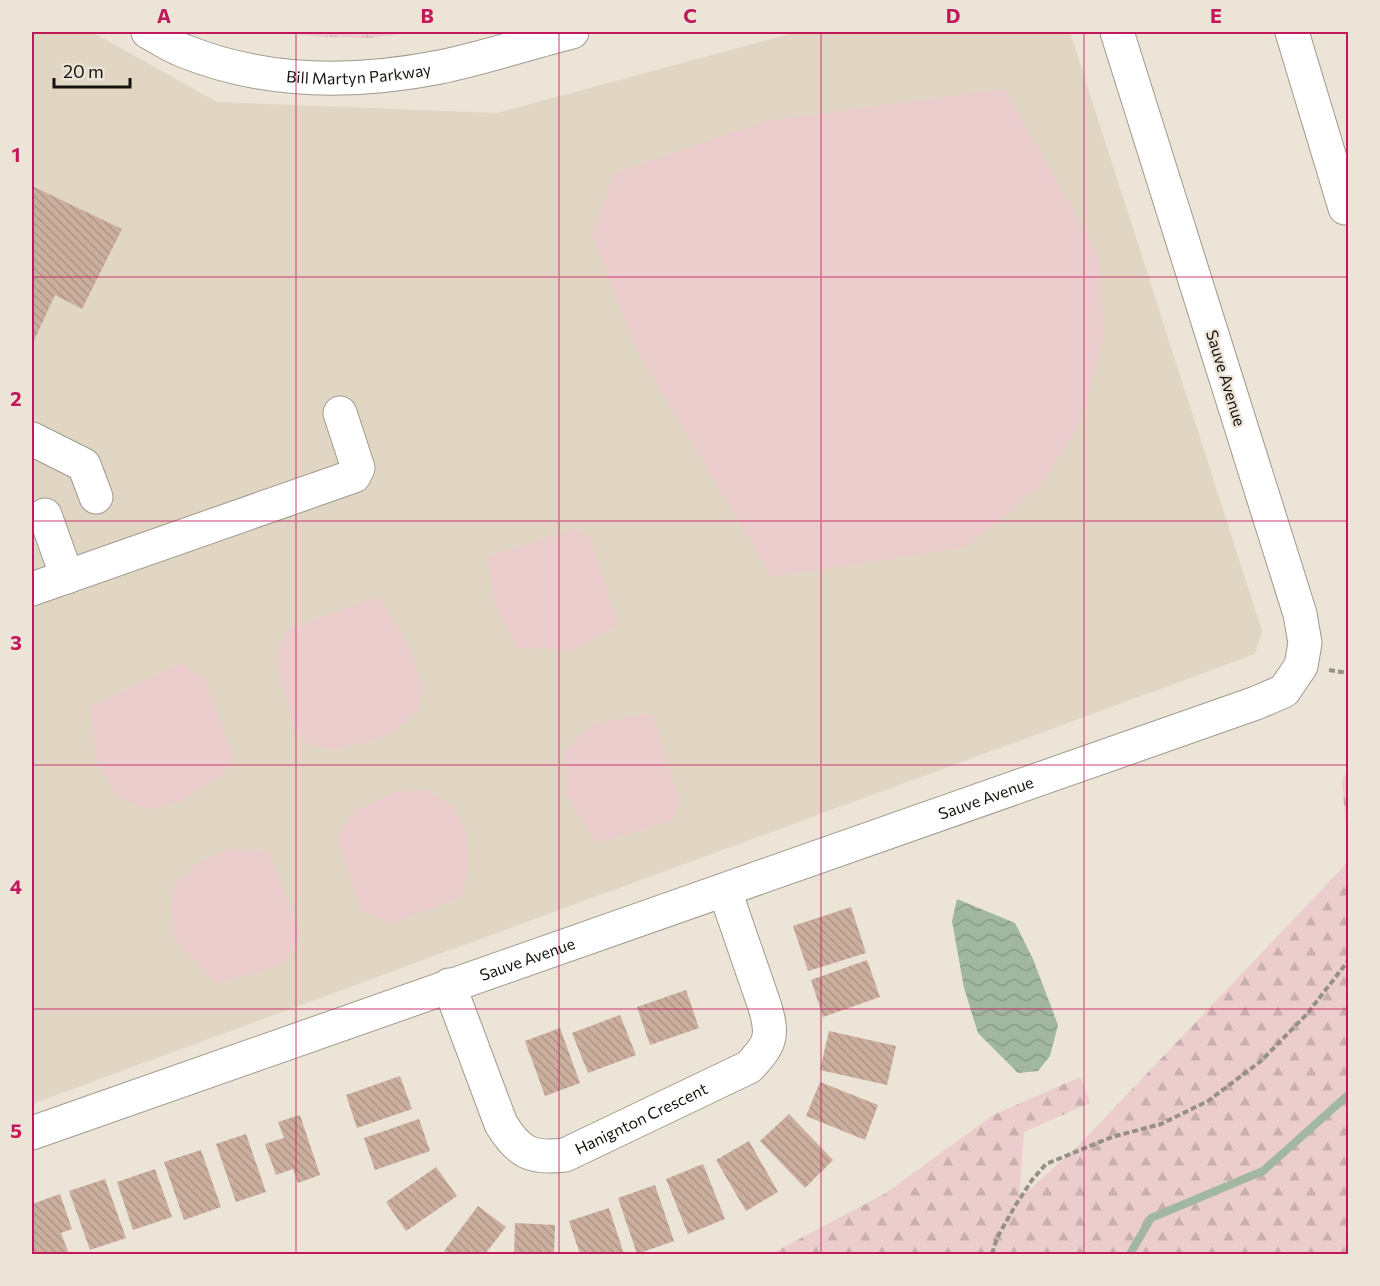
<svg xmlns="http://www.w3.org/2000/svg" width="1380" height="1286" viewBox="0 0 1380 1286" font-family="Commissioner,sans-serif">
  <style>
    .built { fill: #e1d6c3 }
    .grass { fill: url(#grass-tufts) }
    .forest { fill: url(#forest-firs) }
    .park { fill: #eccdcd }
    .water { fill: url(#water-waves) }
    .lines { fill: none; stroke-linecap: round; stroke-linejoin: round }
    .stream { stroke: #a1b7a1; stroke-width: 8 }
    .building { fill: url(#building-back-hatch) }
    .minor-casing { stroke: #a0998d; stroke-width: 35 }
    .path { stroke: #969187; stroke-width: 4; stroke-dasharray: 6 3; stroke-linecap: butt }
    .minor { stroke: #fff; stroke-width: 33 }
    .grid { fill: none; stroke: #c2185b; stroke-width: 1.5; stroke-opacity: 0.55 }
    .labels { text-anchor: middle; stroke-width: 4.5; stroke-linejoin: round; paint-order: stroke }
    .street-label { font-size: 16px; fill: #16130f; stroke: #ebe4d7 }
    .neatline { fill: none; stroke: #c2185b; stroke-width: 2 }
    .grid-label { font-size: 20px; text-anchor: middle; font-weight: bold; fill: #c2185b }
  </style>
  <defs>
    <pattern id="grass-tufts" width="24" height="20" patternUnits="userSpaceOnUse" patternTransform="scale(1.5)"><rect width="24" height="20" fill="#eccdcd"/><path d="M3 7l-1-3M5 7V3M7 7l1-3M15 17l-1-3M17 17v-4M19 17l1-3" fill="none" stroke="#caafaf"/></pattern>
    <pattern id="forest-firs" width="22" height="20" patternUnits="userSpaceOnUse" patternTransform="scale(1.5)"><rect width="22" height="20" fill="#eccdcd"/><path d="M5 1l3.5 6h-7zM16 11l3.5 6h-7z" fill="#caafaf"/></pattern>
    <pattern id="water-waves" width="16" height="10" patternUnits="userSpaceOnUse" patternTransform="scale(1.5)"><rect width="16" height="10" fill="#a1b7a1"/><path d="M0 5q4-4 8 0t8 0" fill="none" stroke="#8a9c89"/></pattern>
    <pattern id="building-back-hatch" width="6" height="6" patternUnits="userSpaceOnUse" patternTransform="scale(1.5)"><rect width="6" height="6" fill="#cbae9e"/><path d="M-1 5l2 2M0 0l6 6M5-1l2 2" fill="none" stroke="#ae9587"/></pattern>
  </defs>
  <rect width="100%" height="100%" fill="#ebe4d7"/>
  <path class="built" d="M32 32H92L217 102 497 113 797 32H1070L1262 631 1255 654 32 1104Z"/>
  <path class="grass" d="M276 32H418L371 38 323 37Z"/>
  <path class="forest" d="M1348 772V854L1342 780Z
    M1348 862V1254H771L886 1193 993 1115 1080 1077 1090 1103 1024 1132 1019 1199 1080 1144Z"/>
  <path class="park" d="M1004 89 1099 255 1104 335 1082 421 1040 486 966 547 772 577 635 347 592 233 615 173 765 121Z
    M574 529 590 537 618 625 575 650 517 648 494 601 488 556Z
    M379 596 409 647 422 685 418 710 388 736 333 750 310 745 294 730 276 662 286 630Z
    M182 663 205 679 233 756 224 774 182 801 146 810 118 796 97 763 90 707Z
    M652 713 680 801 674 820 596 843 567 795 564 752 592 724Z
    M426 790 451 805 467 832 468 873 462 896 392 924 361 910 337 838 355 811 392 792Z
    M229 849 268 851 301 934 286 963 217 984 175 940 171 912 174 885 195 865Z"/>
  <path class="water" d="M957 899 1015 923 1033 959 1058 1025 1050 1056 1038 1071 1018 1073 978 1033 964 988 952 921Z"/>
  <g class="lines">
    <path class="stream" d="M1130 1254 1151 1218 1263 1171 1348 1095"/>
  </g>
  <path class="building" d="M32 186 122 229 82 309 55 295 32 345Z
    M851 907 866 953 808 971 793 926Z
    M867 960 880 997 823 1017 811 980Z
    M686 990 699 1028 650 1045 637 1007Z
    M620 1015 636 1055 588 1073 572 1033Z
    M560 1028 580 1083 545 1096 525 1041Z
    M829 1031 896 1046 887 1085 820 1070Z
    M400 1076 412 1109 357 1128 346 1095Z
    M820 1082 878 1105 865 1140 806 1116Z
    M789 1114 833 1160 805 1188 760 1141Z
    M300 1115 320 1175 298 1183 293 1169 276 1175 265 1144 284 1138 278 1122Z
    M419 1119 430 1151 375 1170 364 1138Z
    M246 1134 266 1192 236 1202 216 1144Z
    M749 1141 778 1192 746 1211 716 1160Z
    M201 1150 221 1207 184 1220 164 1162Z
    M703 1164 725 1219 688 1234 666 1179Z
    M436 1167 457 1196 406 1231 386 1202Z
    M155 1169 172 1217 133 1230 117 1182Z
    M105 1179 126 1238 90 1250 69 1191Z
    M655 1185 674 1241 637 1254 618 1198Z
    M60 1194 72 1229 61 1233 69 1254H35L32 1244V1204Z
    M478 1206 506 1227 485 1254H449L444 1251Z
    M609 1208 624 1254H580L569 1221Z
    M515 1223 555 1225 554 1254H514Z"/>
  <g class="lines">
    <g class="minor-casing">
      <g id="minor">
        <path id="s1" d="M148 32C159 38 171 46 184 51 266 84 354 84 440 67 484 58 528 43 572 32"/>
        <path d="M1292 32 1345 208"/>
        <path d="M32 439 84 465 96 497"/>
        <path d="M45 515 67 577"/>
        <path d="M32 589 354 476 358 468 340 413"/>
        <path id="s2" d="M449 985 501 1124C519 1153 531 1159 565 1155L749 1067C770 1044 774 1038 765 1007L725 891"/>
        <path id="s3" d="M32 1133 1256 703 1284 691 1301 666 1305 643 1300 614 1117 32"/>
      </g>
    </g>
    <path class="path" d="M1329 670 1348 673
      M992 1254 997 1238 1015 1206 1032 1180 1046 1164 1112 1137 1161 1124 1208 1101 1261 1061 1307 1014 1348 961"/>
    <use href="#minor" class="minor"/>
  </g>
  <path class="grid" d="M296 32V1254M559 32V1254M821 32V1254M1084 32V1254M32 277H1348M32 521H1348M32 765H1348M32 1009H1348"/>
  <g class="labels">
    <g class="street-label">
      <text dy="6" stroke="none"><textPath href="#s1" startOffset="219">Bill Martyn Parkway</textPath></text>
      <text transform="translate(1226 378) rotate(73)" y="6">Sauve Avenue</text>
      <text dy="6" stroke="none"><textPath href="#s3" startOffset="1011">Sauve Avenue</textPath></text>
      <text dy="6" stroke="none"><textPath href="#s3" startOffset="525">Sauve Avenue</textPath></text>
      <text dy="6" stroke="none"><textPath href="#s2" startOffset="310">Hanignton Crescent</textPath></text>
    </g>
  </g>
  <rect width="1380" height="1286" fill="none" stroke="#ebe4d7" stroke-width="66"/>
  <path d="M54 78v9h76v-9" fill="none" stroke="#16130f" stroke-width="3"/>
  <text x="63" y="78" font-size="18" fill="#16130f" stroke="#ebe4d7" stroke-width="4.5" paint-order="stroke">20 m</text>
  <rect x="33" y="33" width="1314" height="1220" class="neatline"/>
  <g class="grid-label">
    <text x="164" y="23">A</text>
    <text x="427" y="23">B</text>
    <text x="690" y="23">C</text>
    <text x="953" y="23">D</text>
    <text x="1216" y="23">E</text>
    <text x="16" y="162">1</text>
    <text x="16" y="406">2</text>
    <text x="16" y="650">3</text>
    <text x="16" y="894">4</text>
    <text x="16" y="1138">5</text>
  </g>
</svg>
